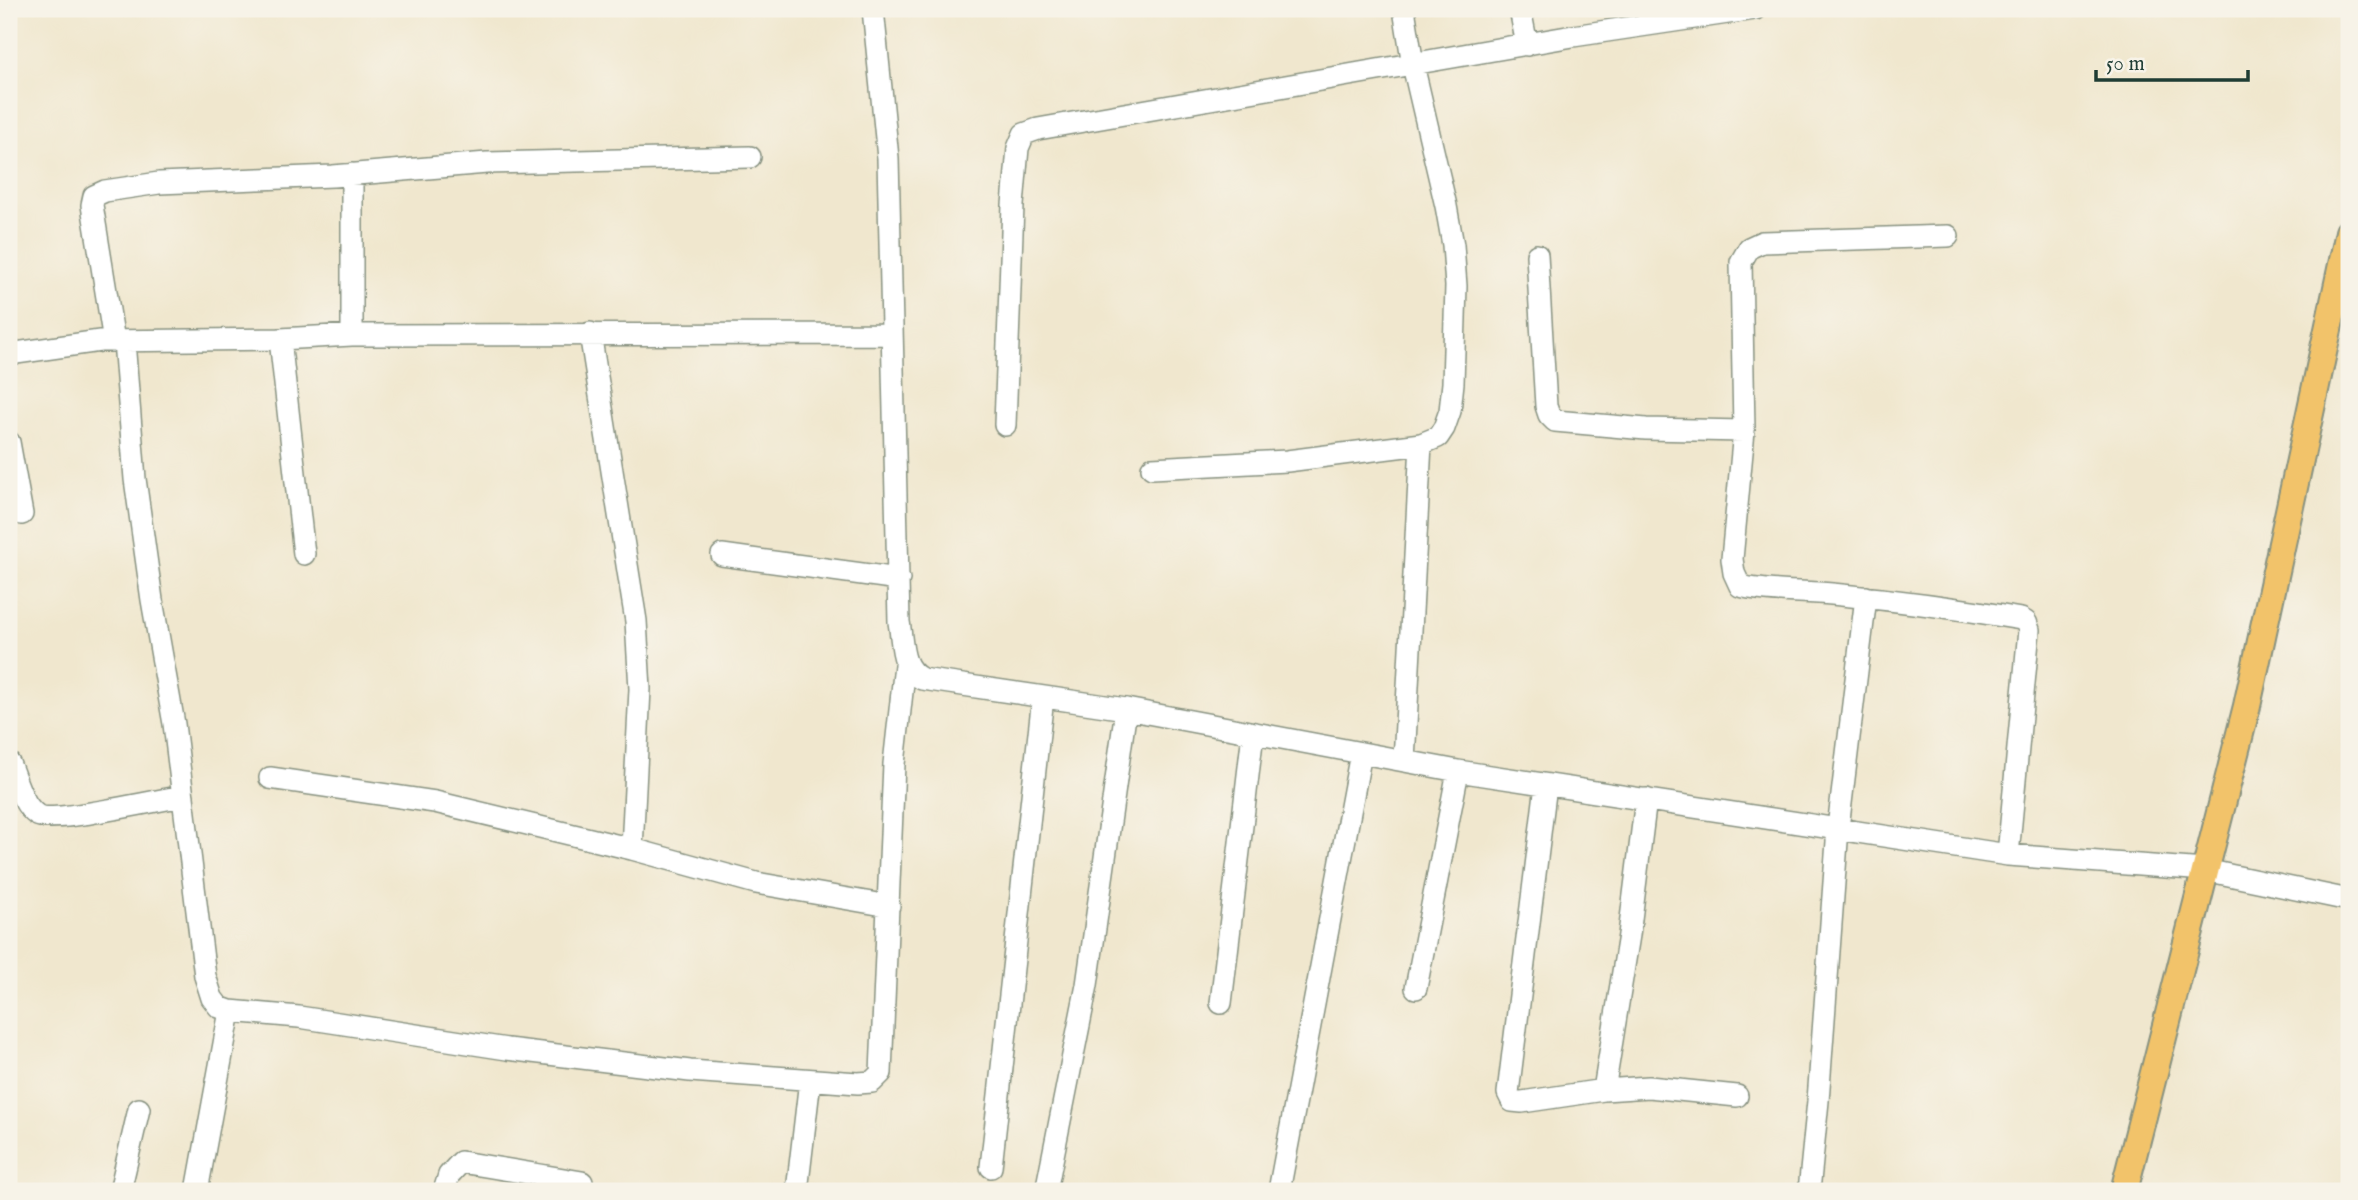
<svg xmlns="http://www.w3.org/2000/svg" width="2358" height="1200" viewBox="0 0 2358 1200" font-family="'IM FELL English',serif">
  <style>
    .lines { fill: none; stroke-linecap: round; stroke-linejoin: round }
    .minor-casing { stroke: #889281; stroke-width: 24 }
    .major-casing { stroke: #889281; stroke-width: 30 }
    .minor { stroke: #fff; stroke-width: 21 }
    .major { stroke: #f2c36a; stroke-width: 26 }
  </style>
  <rect width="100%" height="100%" fill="#f7f3e8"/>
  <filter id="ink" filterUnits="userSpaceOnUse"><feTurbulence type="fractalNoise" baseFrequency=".0143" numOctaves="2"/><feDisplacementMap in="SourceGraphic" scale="14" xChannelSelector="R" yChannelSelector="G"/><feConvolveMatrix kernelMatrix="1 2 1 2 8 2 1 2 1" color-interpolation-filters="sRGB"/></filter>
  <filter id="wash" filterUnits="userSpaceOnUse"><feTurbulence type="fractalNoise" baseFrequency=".00686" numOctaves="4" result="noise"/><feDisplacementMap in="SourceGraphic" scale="28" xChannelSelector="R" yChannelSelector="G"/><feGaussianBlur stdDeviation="1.57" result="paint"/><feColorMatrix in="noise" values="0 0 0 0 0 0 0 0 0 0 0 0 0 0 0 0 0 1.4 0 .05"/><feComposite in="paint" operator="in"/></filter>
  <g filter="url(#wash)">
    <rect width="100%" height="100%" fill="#f0e7ce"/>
  </g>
  <g filter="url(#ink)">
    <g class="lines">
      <g class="minor-casing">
        <path id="minor" d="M873 9 888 158 899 622C903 644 900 668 922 679L1126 709 1458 771 2008 855 2205 870 2349 900
          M1520 9 1527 45
          M1948 236 1762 242 1749 248 1741 262 1744 431 1732 559 1734 573 1740 586C1769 593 1802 591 1832 594 1896 600 1958 608 2021 619L2026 622 2029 630 2008 855
          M1537 255 1546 406 1549 415 1555 421 1646 429 1744 431
          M590 333 636 621 640 689 632 849
          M352 335V174
          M280 339 304 554
          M114 341 92 205 94 196 105 191 159 183 333 176 487 163 750 157
          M124 341 135 479 152 600 174 724 205 976 212 998 219 1007 230 1011 299 1017 507 1049 690 1071 858 1083 872 1082 881 1073 894 764 905 665
          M9 354 100 341 280 339 352 335 892 334
          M1005 425 1013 205 1018 148 1024 134 1038 129 1573 36 1755 9
          M9 442 22 514
          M1152 468 1287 461 1421 444 1438 437 1444 428 1450 411 1453 383 1456 286 1453 245 1446 206 1413 65 1404 9
          M722 555 899 579
          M1404 761 1421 444
          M9 763C16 779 22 805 37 815 52 824 159 800 183 796
          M270 778 435 802 632 849 756 883 889 906
          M1546 785 1508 1093 1512 1101 1522 1102 1604 1090 1649 1087 1737 1096
          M1416 988 1458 771
          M1221 1003 1253 733
          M1604 1090 1629 935 1646 799
          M991 1167 1043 697
          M120 1191 139 1109
          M197 1191 230 1011
          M444 1191 449 1175 461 1162 582 1182
          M797 1191 810 1080
          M1046 1191 1087 985 1126 709
          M1279 1191 1361 753
          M1809 1191 1818 1101 1838 828 1866 597"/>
      </g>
      <g class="major-casing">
        <path id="major" d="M2124 1191 2247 706 2349 232"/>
      </g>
      <use href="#minor" class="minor"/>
      <use href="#major" class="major"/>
    </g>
  </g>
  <rect width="2358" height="1200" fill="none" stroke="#f7f3e8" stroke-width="35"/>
  <path d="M2096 70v10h152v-10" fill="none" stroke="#1f3d34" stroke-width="3.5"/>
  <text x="2106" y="70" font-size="21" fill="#1f3d34" stroke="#f7f3e8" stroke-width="5" paint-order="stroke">50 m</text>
</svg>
